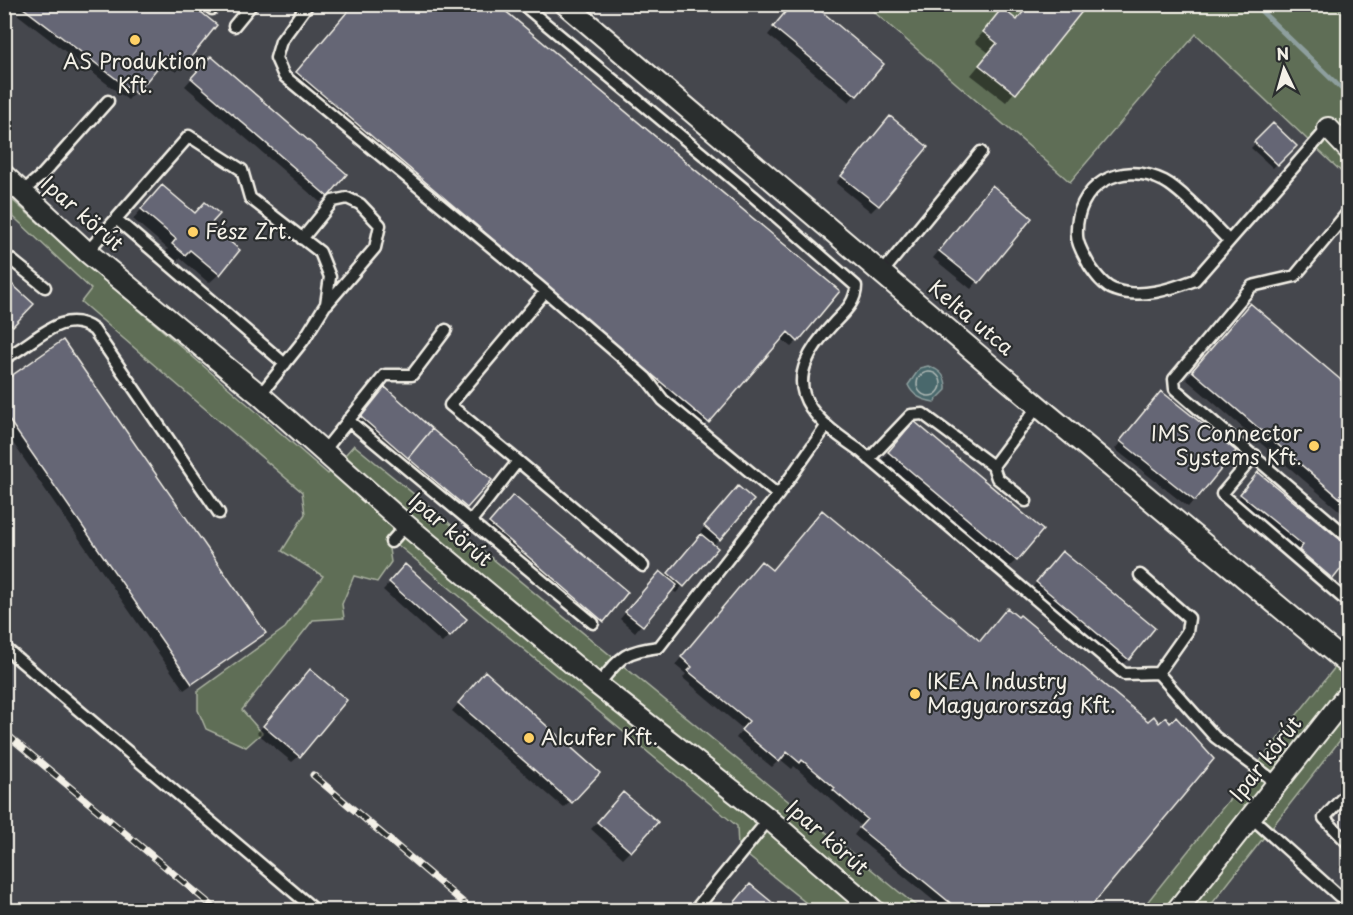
<svg xmlns="http://www.w3.org/2000/svg" width="1353" height="915" viewBox="0 0 1353 915" font-family="'Playpen Sans',sans-serif">
  <style>
    .built { fill: #44464d }
    .green { fill: #5e6e56; stroke: #a9b09f; stroke-width: 1.5 }
    .water { fill: #4a686c; stroke: #8e9f9e; stroke-width: 1.5 }
    .shadow { fill: #0007 }
    .lines { fill: none; stroke-linecap: round; stroke-linejoin: round }
    .shore { stroke: #b0bab6; stroke-width: 1.5 }
    .stream { stroke: #8e9f9e; stroke-width: 5 }
    .building { fill: #656675; stroke: #f4f1e8; stroke-width: 1.5 }
    .service-casing { stroke: #f4f1e8; stroke-width: 15 }
    .minor-casing { stroke: #f4f1e8; stroke-width: 24 }
    .service { stroke: #2a2d2e; stroke-width: 10 }
    .minor { stroke: #2a2d2e; stroke-width: 20 }
    .rail-casing { stroke: #f4f1e8; stroke-width: 7 }
    .rail { stroke: #2a2d2e; stroke-width: 4.5; stroke-dasharray: 14; stroke-linecap: butt }
    .poi-dot { fill: #ffd166; stroke: #2a2d2e; stroke-width: 2 }
    .labels { text-anchor: middle; stroke-width: 4.5; stroke-linejoin: round; paint-order: stroke }
    .poi-label { font-size: 21px; fill: #f4f1e8; stroke: #2a2d2e; text-anchor: start }
    .street-label { font-size: 21px; fill: #f4f1e8; stroke: #2a2d2e }
  </style>
  <rect width="100%" height="100%" fill="#36383c"/>
  <filter id="ink" filterUnits="userSpaceOnUse"><feTurbulence type="fractalNoise" baseFrequency=".0167" numOctaves="2"/><feDisplacementMap in="SourceGraphic" scale="12" xChannelSelector="R" yChannelSelector="G"/><feConvolveMatrix kernelMatrix="1 2 1 2 8 2 1 2 1" color-interpolation-filters="sRGB"/></filter>
  <g filter="url(#ink)">
    <path class="built" d="M5 5H866L1070 182 1196 34 1348 178V651L1141 910H921L354 445 737 826 738 848 815 910H5Z
      M1348 730V910H1207Z"/>
    <path class="green" d="M866 5H1335L1348 16V178L1196 34 1070 182Z
      M4 193 328 474 354 445 921 910H815L738 848 737 826 387 536 391 562 377 582 354 576 342 604 344 618 313 620 242 710 262 733 246 747 206 729 198 710V691L285 628 323 576 282 551 305 514 302 492 81 302 91 289 5 209Z
      M1348 651V730L1207 910H1141Z"/>
    <path class="water" d="M928 366C941 370 947 377 946 390L934 402C922 400 913 396 908 385L920 368Z"/>
    <path class="shadow" d="M4 4H188L183 65 176 72 162 60 128 100Z
      M354 4H495L797 341 791 347 781 339 701 429 290 80Z
      M793 4 882 64 849 102 768 35Z
      M1086 4 1006 102 971 75 989 53 975 42 1002 10 1016 21 1028 4Z
      M204 65 327 196 320 202 185 86Z
      M883 125 878 205 871 212 836 183Z
      M1273 125 1295 146 1273 168 1251 148Z
      M986 194 1030 218 971 289 933 258Z
      M153 196 208 225 219 274 209 283 180 258 174 263 164 254 168 249 133 219Z
      M4 279 32 305 6 332 4 331Z
      M1251 305 1348 388V518L1186 379Z
      M4 383 264 633 184 690 4 430Z
      M378 396 466 507 460 514 355 424Z
      M1154 400 1194 500 1188 507 1115 449Z
      M907 430 1016 560 1009 567 882 460Z
      M1259 474 1348 548V558L1325 585 1235 502Z
      M731 495 719 539 713 545 716 548 676 593 671 589 635 632 620 619 653 580 665 577 701 536 699 534Z
      M506 504 602 620 596 627 483 530Z
      M1055 560 1128 659 1121 665 1030 590Z
      M754 570 772 572 979 643 1148 723 1159 725 1212 759 1086 910H945L854 835 861 826 794 766 792 769 780 759 772 767 736 738 743 729 683 678 686 674 675 665Z
      M399 573 449 636 442 643 383 590Z
      M303 678 299 756 292 762 257 733Z
      M478 680 598 773 564 808 452 711Z
      M617 801 630 851 623 858 591 829Z
      M1348 857V876L1339 867Z
      M743 893 777 909 729 910Z"/>
    <g class="lines">
      <path class="shore" d="M917 384a12 12 0 1 1 24 0a12 12 0 1 1-24 0Z"/>
      <path class="stream" d="M1254 4 1348 95"/>
    </g>
    <path class="building" d="M18 4H191L217 25 184 66 169 54 136 94Z
      M354 4H497L840 291 798 342 788 332 709 423 296 72Z
      M792 4H813L884 64 857 96 773 27Z
      M1029 4H1088L1016 94 979 65 997 43 983 32 1002 8 1017 20Z
      M211 56 347 174 328 197 191 78Z
      M890 116 928 147 879 206 841 176Z
      M1273 123 1297 146 1278 165 1254 142Z
      M162 185 195 213 205 202 220 214 210 225 240 250 220 275 190 250 185 255 172 244 176 239 141 209Z
      M992 185 1032 218 979 283 939 251Z
      M4 277 34 304 13 326 4 318Z
      M1250 303 1348 386V505L1192 371Z
      M63 340 266 633 192 684 4 413V381Z
      M385 387 432 429 408 458 361 417Z
      M1161 391 1236 451 1195 501 1120 441Z
      M914 421 1043 530 1017 561 888 452Z
      M432 429 492 480 467 508 408 458Z
      M1258 472 1348 546V560L1333 579 1299 550 1303 545 1240 494Z
      M738 486 754 500 720 540 704 526Z
      M513 495 628 592 604 622 489 523Z
      M822 510 980 641 1007 608 1018 617 1020 615 1148 721 1154 716 1159 723 1166 717 1170 723 1176 717 1214 759 1088 910H959L859 828 867 819 833 790 835 788 802 760 800 763 787 752 779 762 741 730 749 721 688 671 692 667 681 657 761 561 772 570Z
      M701 534 718 548 684 587 668 573Z
      M1062 551 1155 628 1129 660 1036 582Z
      M405 564 467 619 450 637 389 582Z
      M660 571 677 585 643 626 625 612Z
      M310 669 347 700 300 757 263 726Z
      M485 671 600 773 572 803 458 703Z
      M623 792 658 822 631 852 597 822Z
      M750 884 779 908 777 910H728Z"/>
    <g class="lines">
      <g class="service-casing">
        <path id="service" d="M207 4 212 9
          M308 4 281 41 276 58 284 76 539 286 646 378 663 400 778 495 825 428
          M522 4 753 196 856 286C856 303 843 313 833 324 778 382 802 412 859 450L1124 674 1158 673 1215 737 1277 783
          M234 26 252 4
          M21 193 42 175 108 101
          M1348 212 1295 276 1252 286 1174 379 1175 389 1348 537
          M116 219 285 364
          M302 239 333 201 347 198 360 204 380 225 375 248 327 304
          M1228 240C1212 224 1183 191 1164 181 1121 159 1074 185 1077 236 1077 245 1085 257 1089 265 1095 274 1104 287 1115 290 1141 299 1171 289 1195 280L1328 128
          M87 252 189 136 242 170 250 198 320 252 330 277 326 304 303 341 260 395
          M4 254 45 287
          M881 274 981 152
          M4 358C33 346 62 305 94 330L219 513
          M348 420 593 623
          M323 452 385 375H412L446 330
          M1255 455 1222 494 1343 598H1348
          M869 459 911 415 923 414 993 466 1038 406
          M518 461 450 405 545 292
          M993 466 997 478 1026 501
          M471 521 518 461 643 566
          M391 542 406 525
          M1140 575 1189 618 1187 632 1158 673
          M4 647 315 910
          M598 685C620 658 623 651 659 647L778 495
          M1348 792 1324 818 1348 843
          M1251 817 1348 904
          M695 910 769 819"/>
      </g>
      <g class="minor-casing">
        <path id="minor" d="M565 4 1038 406 1348 664
          M1328 128 1348 149
          M4 175 87 252 260 395 406 525 598 685 769 819 874 910
          M1177 910 1348 694"/>
      </g>
      <use href="#service" class="service"/>
      <use href="#minor" class="minor"/>
      <g class="rail-casing">
        <path id="rail" d="M4 732 217 910
          M313 775 472 910"/>
      </g>
      <use href="#rail" class="rail"/>
    </g>
  </g>
  <g class="poi-dot">
    <circle cx="135" cy="40" r="6"/>
    <circle cx="193" cy="232" r="6"/>
    <circle cx="1314" cy="446" r="6"/>
    <circle cx="915" cy="694" r="6"/>
    <circle cx="529" cy="738" r="6"/>
  </g>
  <g class="labels">
    <g class="poi-label">
      <text x="135" y="69" text-anchor="middle">AS Produktion<tspan x="135" dy="24">Kft.</tspan></text>
      <text x="205" y="239">Fész Zrt.</text>
      <text x="1302" y="441" text-anchor="end">IMS Connector<tspan x="1302" dy="24">Systems Kft.</tspan></text>
      <text x="927" y="689">IKEA Industry<tspan x="927" dy="24">Magyarország Kft.</tspan></text>
      <text x="541" y="745">Alcufer Kft.</text>
    </g>
    <g class="street-label">
      <text transform="translate(82 214) rotate(41)" y="7">Ipar körút</text>
      <text transform="translate(971 318) rotate(40)" y="7">Kelta utca</text>
      <text transform="translate(450 530) rotate(40)" y="7">Ipar körút</text>
      <text transform="translate(1266 759) rotate(-52)" y="7">Ipar körút</text>
      <text transform="translate(827 838) rotate(41)" y="7">Ipar körút</text>
    </g>
  </g>
  <rect width="1353" height="915" fill="none" stroke="#2a2d2e" stroke-width="24"/>
  <rect x="12" y="12" width="1329" height="891" fill="none" stroke="#f4f1e8" stroke-width="2" filter="url(#ink)"/>
  <g transform="translate(1284 69) rotate(355)" stroke="#2a2d2e" stroke-width="4.5" paint-order="stroke">
  <path d="M0-4.5L10 22L0 15L-10 22Z" fill="#f4f1e8"/>
  <text y="-9" font-size="16" font-weight="bold" text-anchor="middle" fill="#f4f1e8">N</text>
  </g>
</svg>
